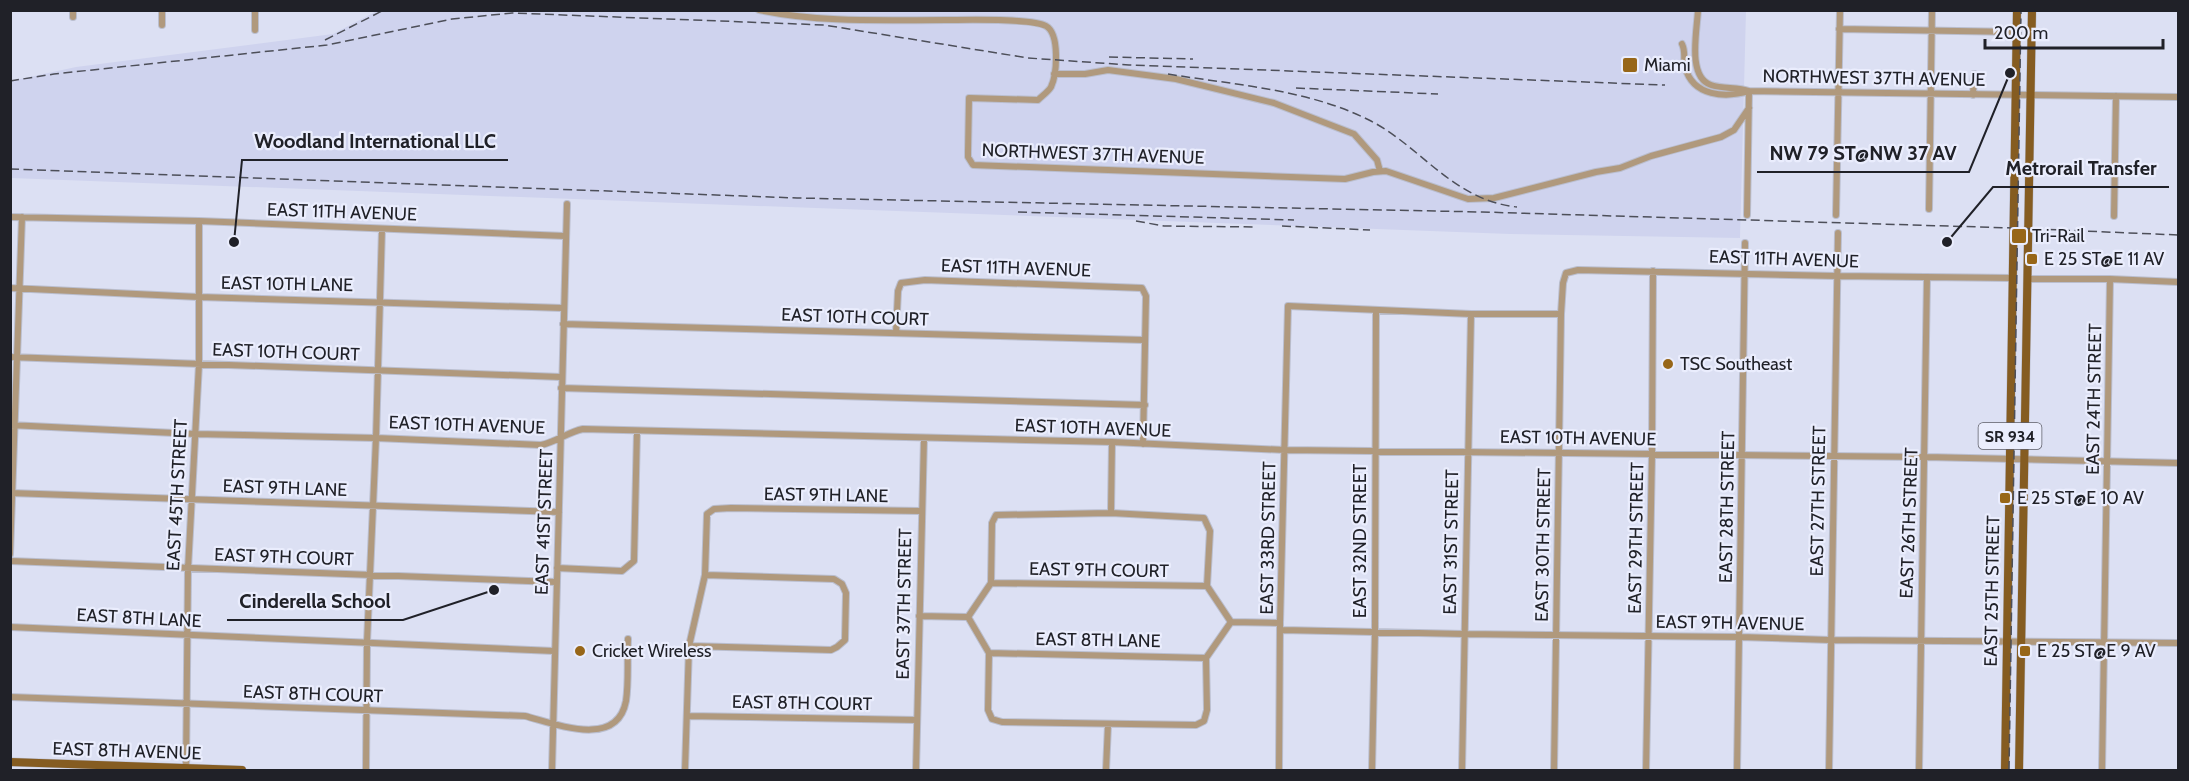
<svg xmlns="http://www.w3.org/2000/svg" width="2189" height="781" viewBox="0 0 2189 781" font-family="Cabin,sans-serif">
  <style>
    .built { fill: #cfd3ee }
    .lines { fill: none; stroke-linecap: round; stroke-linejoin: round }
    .minor-casing { stroke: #babece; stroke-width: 8 }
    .major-casing { stroke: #babece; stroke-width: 9 }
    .minor { stroke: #b0997d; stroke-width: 6 }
    .major { stroke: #855c21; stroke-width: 8 }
    .rail { stroke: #4d4f59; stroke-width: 1.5; stroke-dasharray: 9 4.5; stroke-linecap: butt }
    .poi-dot { fill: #976618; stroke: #eaedfd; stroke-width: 2 }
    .labels { text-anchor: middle; stroke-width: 4.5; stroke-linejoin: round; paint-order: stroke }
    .shield { fill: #eaedfd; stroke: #5d5e68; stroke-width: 1.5 }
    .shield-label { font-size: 16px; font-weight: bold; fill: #202128 }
    .poi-label { font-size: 18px; fill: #202128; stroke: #eaedfd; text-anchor: start }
    .street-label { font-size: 18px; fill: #202128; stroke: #eaedfd }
    .leader { fill: none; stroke: #202128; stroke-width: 2 }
    .callout-dot { fill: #202128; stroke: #eaedfd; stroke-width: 2 }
    .callout-label { font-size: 20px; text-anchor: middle; font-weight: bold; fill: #202128; stroke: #eaedfd; stroke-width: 4.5; stroke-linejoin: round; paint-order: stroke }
  </style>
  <rect width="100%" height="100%" fill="#dce0f3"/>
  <path class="built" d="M377 11H1746L1740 238 1510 234 11 178V81L76 67 333 34Z"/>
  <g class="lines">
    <g class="minor-casing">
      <path id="minor" d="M759 10C820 23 884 20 946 20 965 20 1032 18 1046 26 1060 34 1057 74 1051 87 1048 92 1042 96 1038 100L969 98 968 152V157L973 165 1345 179 1373 172 1386 171 1468 199 1494 198 1596 172 1620 168 1651 156 1721 137 1734 130 1749 108
        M1698 10C1697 31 1687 77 1711 85 1723 89 1737 87 1749 91
        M73 17V10
        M162 25V10
        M1839 29 2017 32
        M255 30V10
        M1682 44C1686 52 1683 59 1685 67 1693 97 1726 98 1749 91L2178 97
        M1054 74H1085L1108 70 1176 79 1274 103 1354 134 1377 160 1380 171
        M1973 95 1974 74
        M1929 209 1932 10
        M1747 215 1749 91
        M1836 215 1840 10
        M2114 216 2116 96
        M10 217 199 221 565 236
        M2028 279H2110L2178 282
        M10 288 199 297 563 308
        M563 324 1145 340
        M896 333 898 291 901 283 925 280 1142 288 1146 296 1143 444
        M10 357 561 377
        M561 388 1145 405
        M10 425 195 434 376 438 541 445C556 442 568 432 583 429L1112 442 1285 450 1926 457 2178 463
        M10 493 559 512
        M1111 513 1204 518 1210 531 1207 586 1231 622 1206 658 1207 710 1204 721 1196 725 1002 722 992 719 988 710 989 653 968 617 991 583 992 523 996 515Z
        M1111 513 1112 442
        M10 554 22 217
        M10 561 556 582
        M557 568 622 571 634 561 637 431
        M991 583 1207 586
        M919 616 968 617
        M1231 622 1280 623
        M10 627 554 651
        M1282 630 1464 634 1740 637 1830 640 2178 643
        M689 646 831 650 837 647 845 640 846 593 842 584 834 579 705 575
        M989 653 1206 658
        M10 697 525 716C556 724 617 749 626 701 629 681 627 659 628 639
        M687 716 917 720
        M186 770 188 569 199 364V221
        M366 770 367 642 376 438 382 229
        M552 770 567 204
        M685 770 689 646 705 575 707 514 714 509 731 508 921 511
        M916 770 924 438
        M1106 770 1108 725
        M1279 770 1280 623 1288 306 1471 314H1561
        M1372 770 1375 632 1376 311
        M1462 770 1471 314
        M1554 770 1561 314 1563 283 1566 273 1578 270 1837 276 2012 278
        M1646 770 1652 454 1653 271
        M1737 770 1745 243
        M1829 770 1838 233
        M1919 770 1927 277
        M2102 770 2110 279"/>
    </g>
    <g class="major-casing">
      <path id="major" d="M10 762 242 770
        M2005 770 2017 10
        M2019 770 2032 10"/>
    </g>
    <use href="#minor" class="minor"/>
    <use href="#major" class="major"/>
    <path class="rail" d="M325 40 384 10
      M1109 57 1193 59
      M1168 74C1235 85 1307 89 1369 120 1421 146 1452 200 1517 207
      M10 81 54 74 327 45 452 19 512 13 824 25 1028 58 1129 65 1665 85
      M1296 88 1438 94
      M10 169 797 198 1482 212 2013 228 2178 235
      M1018 212 1294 220
      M1136 221 1164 226 1255 227
      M1282 226 1370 230
      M2009 770 2021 10"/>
  </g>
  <g class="poi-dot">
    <rect x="1622" y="57" width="16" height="16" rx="3"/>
    <rect x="2011" y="228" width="16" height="16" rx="3"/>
    <rect x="2026" y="253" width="12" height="12" rx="3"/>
    <circle cx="1668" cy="364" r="6"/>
    <rect x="1999" y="492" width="12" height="12" rx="3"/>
    <circle cx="580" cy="651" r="6"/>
    <rect x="2019" y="645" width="12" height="12" rx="3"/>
  </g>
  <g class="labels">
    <rect class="shield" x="1978.5" y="423" width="63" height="26" rx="4.5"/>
    <g class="shield-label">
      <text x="2010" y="442">SR 934</text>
    </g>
    <g class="poi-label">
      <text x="1644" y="71">Miami</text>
      <text x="2032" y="242">Tri-Rail</text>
      <text x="2044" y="265">E 25 ST@E 11 AV</text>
      <text x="1680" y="370">TSC Southeast</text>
      <text x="2017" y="504">E 25 ST@E 10 AV</text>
      <text x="592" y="657">Cricket Wireless</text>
      <text x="2037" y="657">E 25 ST@E 9 AV</text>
    </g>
    <g class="street-label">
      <text transform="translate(1874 78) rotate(1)" y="6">NORTHWEST 37TH AVENUE</text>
      <text transform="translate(1093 154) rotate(2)" y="6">NORTHWEST 37TH AVENUE</text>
      <text transform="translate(342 212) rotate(2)" y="6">EAST 11TH AVENUE</text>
      <text transform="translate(1784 259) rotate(2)" y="6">EAST 11TH AVENUE</text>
      <text transform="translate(1016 268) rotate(2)" y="6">EAST 11TH AVENUE</text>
      <text transform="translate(287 284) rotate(1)" y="6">EAST 10TH LANE</text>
      <text transform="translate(855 317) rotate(2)" y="6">EAST 10TH COURT</text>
      <text transform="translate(286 352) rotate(2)" y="6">EAST 10TH COURT</text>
      <text transform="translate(2094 399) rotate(-89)" y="6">EAST 24TH STREET</text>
      <text transform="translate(467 425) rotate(2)" y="6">EAST 10TH AVENUE</text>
      <text transform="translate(1093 428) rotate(2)" y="6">EAST 10TH AVENUE</text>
      <text transform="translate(1578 438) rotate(1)" y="6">EAST 10TH AVENUE</text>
      <text transform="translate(285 488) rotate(2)" y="6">EAST 9TH LANE</text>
      <text transform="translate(177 495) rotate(-87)" y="6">EAST 45TH STREET</text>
      <text transform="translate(826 495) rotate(1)" y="6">EAST 9TH LANE</text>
      <text transform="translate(1818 501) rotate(-89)" y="6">EAST 27TH STREET</text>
      <text transform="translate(1727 507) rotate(-89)" y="6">EAST 28TH STREET</text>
      <text transform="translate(544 522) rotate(-88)" y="6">EAST 41ST STREET</text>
      <text transform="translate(1909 523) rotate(-88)" y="6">EAST 26TH STREET</text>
      <text transform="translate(1268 538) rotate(-89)" y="6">EAST 33RD STREET</text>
      <text transform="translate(1636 538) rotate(-89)" y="6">EAST 29TH STREET</text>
      <text transform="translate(1360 541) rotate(-90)" y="6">EAST 32ND STREET</text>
      <text transform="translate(1451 542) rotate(-89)" y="6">EAST 31ST STREET</text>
      <text transform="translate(1543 545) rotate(-89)" y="6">EAST 30TH STREET</text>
      <text transform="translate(284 557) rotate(2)" y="6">EAST 9TH COURT</text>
      <text transform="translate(1099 570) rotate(1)" y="6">EAST 9TH COURT</text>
      <text transform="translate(1992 591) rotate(-89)" y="6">EAST 25TH STREET</text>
      <text transform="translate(904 604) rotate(-89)" y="6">EAST 37TH STREET</text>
      <text transform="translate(139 618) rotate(3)" y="6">EAST 8TH LANE</text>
      <text transform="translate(1730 623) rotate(1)" y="6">EAST 9TH AVENUE</text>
      <text transform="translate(1098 640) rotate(1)" y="6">EAST 8TH LANE</text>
      <text transform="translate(313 694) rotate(2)" y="6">EAST 8TH COURT</text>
      <text transform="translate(802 703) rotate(1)" y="6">EAST 8TH COURT</text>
      <text transform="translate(127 751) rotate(2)" y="6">EAST 8TH AVENUE</text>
    </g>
  </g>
  <path class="leader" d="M234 242L242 160H508M2010 73L1969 172H1757M1947 242L1993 187H2169M494 590L403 620H227"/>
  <g class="callout-dot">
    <circle cx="234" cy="242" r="6"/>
    <circle cx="2010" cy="73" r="6"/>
    <circle cx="1947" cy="242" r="6"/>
    <circle cx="494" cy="590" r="6"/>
  </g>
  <g class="callout-label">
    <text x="375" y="148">Woodland International LLC</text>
    <text x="1863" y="160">NW 79 ST@NW 37 AV</text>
    <text x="2081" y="175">Metrorail Transfer</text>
    <text x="315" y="608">Cinderella School</text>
  </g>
  <rect width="2189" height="781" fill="none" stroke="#202128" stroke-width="24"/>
  <path d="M1985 39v9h178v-9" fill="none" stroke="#202128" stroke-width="3"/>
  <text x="1994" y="39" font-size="18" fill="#202128" stroke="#eaedfd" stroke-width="4.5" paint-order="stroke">200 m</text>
</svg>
